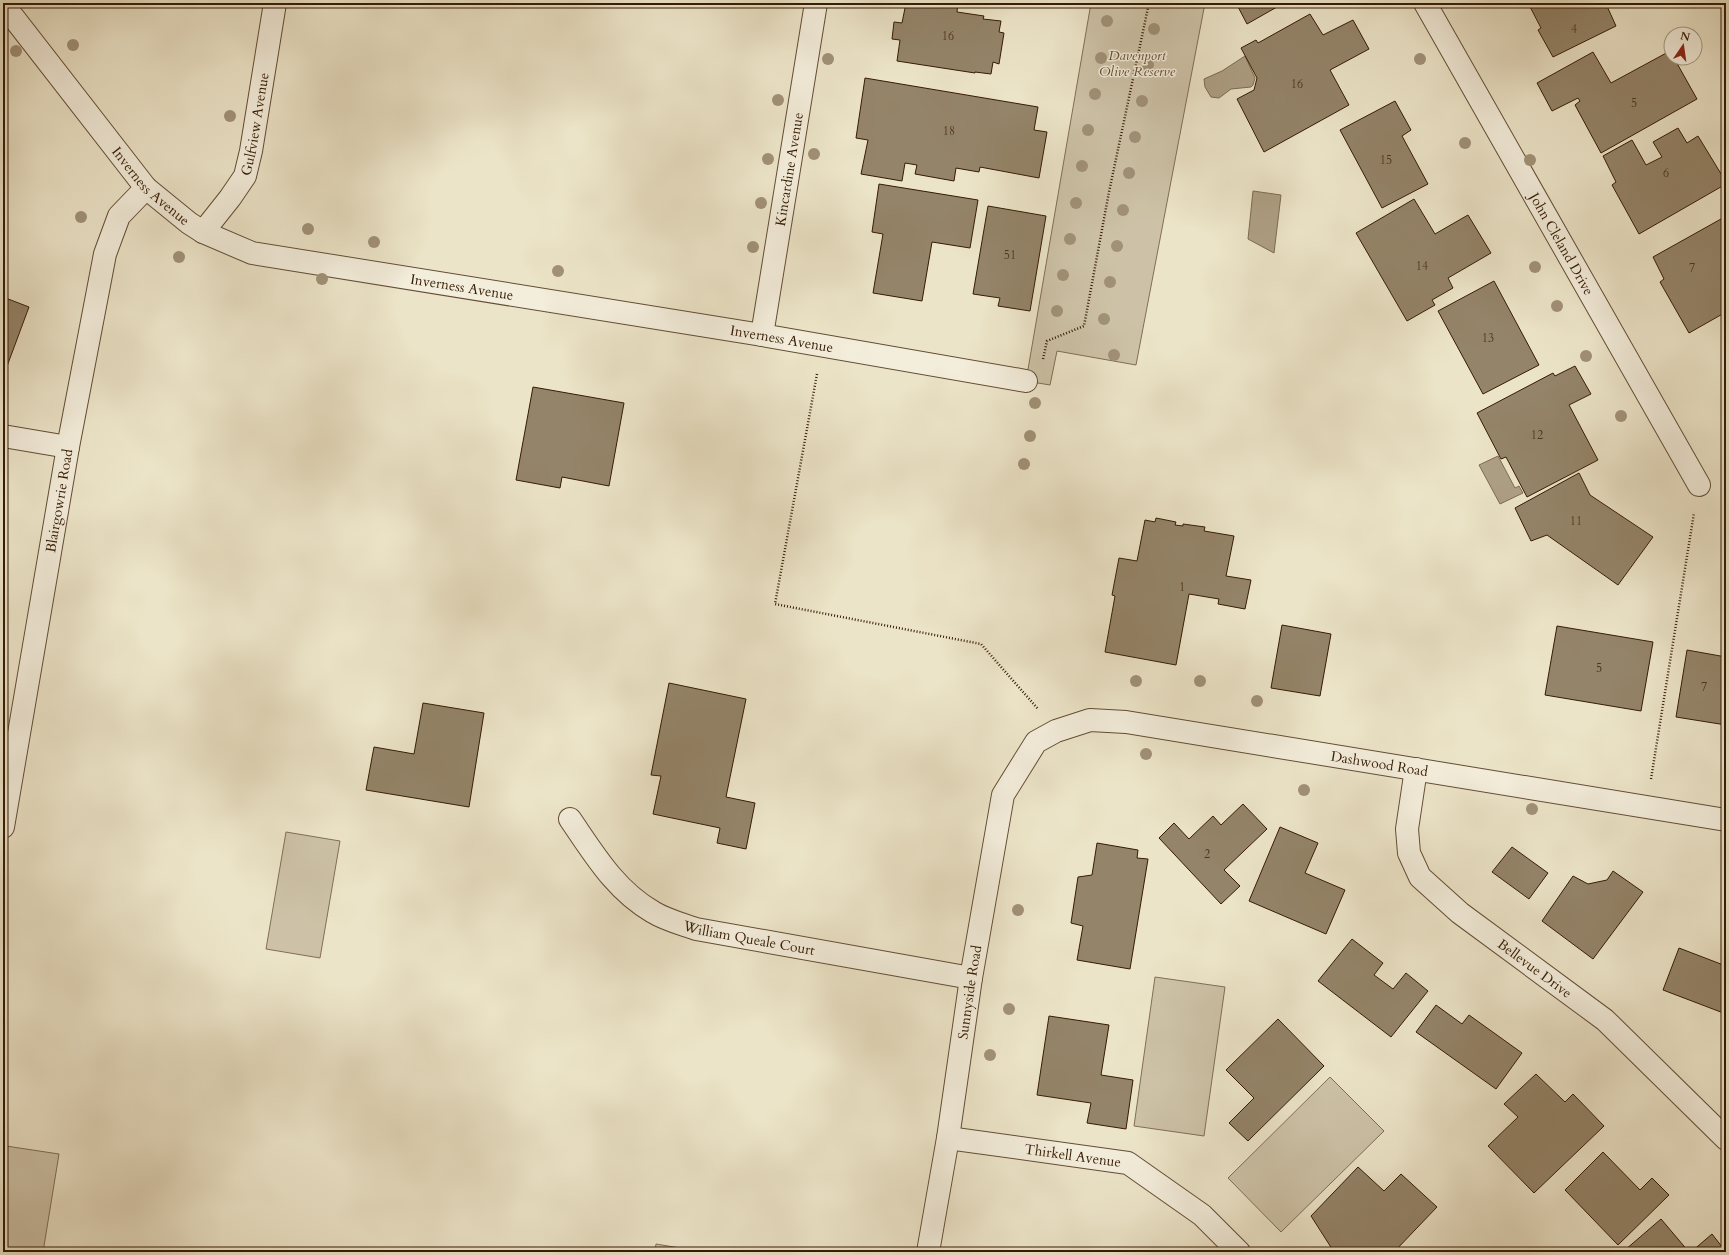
<svg xmlns="http://www.w3.org/2000/svg" width="1729" height="1255" viewBox="0 0 1729 1255" font-family="Cardo,serif">
  <style>
    .green { fill: #cdc2a7; stroke: #816e55 }
    .water { fill: #aea085; stroke: #7e6b51 }
    .building { fill: #948469; stroke: #351b03 }
    .lines { fill: none; stroke-linecap: round; stroke-linejoin: round }
    .minor-casing { stroke: #634d34; stroke-width: 24 }
    .tertiary-casing { stroke: #634d34; stroke-width: 24 }
    .path { stroke: #351b03; stroke-width: 2.5; stroke-dasharray: 1 2; stroke-linecap: butt }
    .minor { stroke: #f3eddb; stroke-width: 22 }
    .tertiary { stroke: #f3eddb; stroke-width: 22 }
    .tree { fill: #a19177 }
    .labels { text-anchor: middle; stroke-width: 3; stroke-linejoin: round; paint-order: stroke }
    .number-label { font-size: 12px; fill: #4d351c }
    .park-label { font-size: 14px; font-style: italic; fill: #634d34; stroke: #f3eddb }
    .street-label { font-size: 14px; fill: #351b03; stroke: #f3eddb }
  </style>
  <rect width="100%" height="100%" fill="#ece4c8"/>
  <filter id="stains"><feTurbulence type="fractalNoise" baseFrequency=".005" numOctaves="4"/><feColorMatrix values="0 0 0 0 .2 0 0 0 0 .09 0 0 0 0 .02 0 0 0 .5 -.17"/></filter>
  <radialGradient id="worn" r=".72"><stop offset=".6" stop-color="#630" stop-opacity="0"/><stop offset="1" stop-color="#630" stop-opacity=".3"/></radialGradient>
  <path class="green" d="M1091 3H1205L1136 365 1057 351 1050 385 1026 381Z
    M286 832 340 841 320 958 266 949Z
    M1155 977 1225 987 1204 1136 1134 1126Z
    M1330 1077 1384 1131 1281 1232 1228 1178Z
    M6 1146 59 1154 43 1252H3V1162Z
    M656 1244 704 1252H655Z"/>
  <path class="water" d="M1245 56 1255 78 1253 85 1251 87 1231 89 1219 98 1211 97 1205 87 1204 79 1222 71Z
    M1253 191 1281 195 1274 253 1248 239Z
    M1498 456 1515 488 1519 486 1523 493 1500 504 1479 465Z"/>
  <path class="building" d="M906 3 919 5 920 3H958L957 12 984 16 983 19 1001 21 999 32 1004 33 999 64 993 62 991 74 975 72V73L897 61 900 40 892 39 894 22 902 23Z
    M1236 3H1284L1247 24Z
    M1528 3H1608L1606 4 1616 26 1553 57 1538 30 1541 28Z
    M1310 14 1323 35 1353 20 1369 49 1330 70 1349 105 1264 152 1237 99 1254 90 1257 78 1241 48 1256 40 1258 43Z
    M1670 51 1671 58H1674L1697 99 1601 153 1575 105 1580 101 1578 98 1552 111 1537 83 1593 52 1611 83Z
    M865 78 1038 107 1034 130 1047 132 1039 178 980 167 979 172 956 168 954 181 915 174 917 165 905 163 902 181 861 174 868 140 856 138Z
    M1395 101 1411 130 1402 136 1428 184 1382 208 1340 130Z
    M1678 128 1687 143 1698 136 1726 182V184L1639 234 1612 185 1616 182 1603 156 1632 140 1646 165 1662 157 1653 142Z
    M879 184 978 200 970 248 932 242 922 301 873 293 883 234 872 232Z
    M1414 199 1435 234 1468 215 1491 253 1448 278 1453 288 1432 300 1435 305 1407 321 1356 233Z
    M988 206 1046 216 1030 311 998 306 1000 298 973 294Z
    M1721 219 1726 227V312L1689 333 1660 282 1664 279 1653 257Z
    M1494 281 1539 365 1483 394 1438 311Z
    M3 297 29 307 3 377Z
    M1575 366 1591 394 1569 405 1598 460 1527 497 1506 457 1501 459 1477 413 1553 373 1555 376Z
    M533 387 624 403 609 486 562 477 560 488 516 480Z
    M1579 473 1590 495 1653 537 1618 585 1547 535 1531 541 1515 508Z
    M1156 518 1176 522 1175 525 1183 526V524L1205 527 1204 531 1234 536 1226 576 1251 580 1245 609 1218 604 1219 599 1189 594 1176 665 1105 652 1115 596 1112 595 1119 558 1137 561 1145 520 1155 522Z
    M1282 625 1331 634 1320 696 1271 688Z
    M1557 626 1653 642 1641 711 1545 695Z
    M1687 650 1726 657V725L1676 717Z
    M669 683 746 699 726 797 755 803 746 849 717 843 720 828 653 814 661 776 651 775Z
    M423 703 484 713 469 807 366 790 374 747 414 754Z
    M1243 804 1267 829 1224 870 1240 886 1221 904 1159 838 1174 823 1189 839 1213 816 1221 825Z
    M1280 827 1318 843 1305 873 1345 890 1326 934 1249 901Z
    M1097 843 1138 850 1137 858 1148 859 1130 969 1077 960 1083 926 1071 923 1078 877 1092 875Z
    M1512 847 1548 873 1529 899 1492 872Z
    M1613 871 1643 892 1593 959 1542 921 1573 876 1588 884 1607 880Z
    M1352 939 1383 963 1374 975 1393 989 1406 973 1428 991 1391 1037 1318 981Z
    M1679 948 1726 966V1014L1663 990Z
    M1436 1005 1462 1024 1469 1015 1522 1053 1496 1089 1416 1032Z
    M1049 1016 1109 1025 1101 1075 1133 1080 1126 1129 1087 1123 1091 1103 1037 1095Z
    M1278 1019 1324 1066 1248 1141 1229 1123 1254 1098 1226 1070Z
    M1536 1074 1565 1102 1573 1094 1604 1126 1534 1193 1488 1146 1518 1117 1504 1104Z
    M1603 1152 1640 1190 1652 1178 1669 1195 1618 1245 1565 1190Z
    M1358 1167 1384 1191 1401 1174 1437 1207 1394 1252H1334L1311 1216Z
    M1661 1219 1689 1252H1626L1625 1250Z
    M1712 1234 1726 1252H1691Z"/>
  <g class="lines">
    <g class="minor-casing">
      <g id="minor">
        <path id="s1" d="M1425 3 1699 485"/>
        <path id="s2" d="M3 4 146 188 189 223 203 232 252 253 762 335 1026 381"/>
        <path id="s3" d="M203 232 230 198 245 176 251 151 275 3"/>
        <path id="s4" d="M762 335 816 3"/>
        <path d="M3 436 68 447"/>
        <path id="s5" d="M1416 769 1407 829 1409 853 1420 877 1460 913 1605 1020 1726 1139"/>
        <path id="s6" d="M570 819C594 854 615 890 653 912 666 920 682 924 696 929L971 978"/>
        <path id="s7" d="M3 827 68 447 105 254 119 216 146 188"/>
      </g>
    </g>
    <g class="tertiary-casing">
      <g id="tertiary">
        <path id="s8" d="M948 1138 1128 1163 1202 1215 1239 1252"/>
        <path id="s9" d="M928 1252 948 1138 971 978 1003 795 1036 742 1056 731 1090 720 1126 722 1726 820"/>
      </g>
    </g>
    <path class="path" d="M1043 359 1047 341 1084 326 1109 192 1149 3
      M817 374 775 604 981 644 1038 709
      M1651 779 1694 513"/>
    <use href="#minor" class="minor"/>
    <use href="#tertiary" class="tertiary"/>
  </g>
  <g class="tree">
    <circle cx="1107" cy="21" r="6"/>
    <circle cx="1154" cy="29" r="6"/>
    <circle cx="73" cy="45" r="6"/>
    <circle cx="16" cy="51" r="6"/>
    <circle cx="1101" cy="58" r="6"/>
    <circle cx="828" cy="59" r="6"/>
    <circle cx="1420" cy="59" r="6"/>
    <circle cx="1148" cy="65" r="6"/>
    <circle cx="1095" cy="94" r="6"/>
    <circle cx="778" cy="100" r="6"/>
    <circle cx="1142" cy="101" r="6"/>
    <circle cx="230" cy="116" r="6"/>
    <circle cx="1088" cy="130" r="6"/>
    <circle cx="1135" cy="137" r="6"/>
    <circle cx="1465" cy="143" r="6"/>
    <circle cx="814" cy="154" r="6"/>
    <circle cx="768" cy="159" r="6"/>
    <circle cx="1530" cy="160" r="6"/>
    <circle cx="1082" cy="166" r="6"/>
    <circle cx="1129" cy="173" r="6"/>
    <circle cx="761" cy="203" r="6"/>
    <circle cx="1076" cy="203" r="6"/>
    <circle cx="1123" cy="210" r="6"/>
    <circle cx="81" cy="217" r="6"/>
    <circle cx="308" cy="229" r="6"/>
    <circle cx="1070" cy="239" r="6"/>
    <circle cx="374" cy="242" r="6"/>
    <circle cx="1117" cy="246" r="6"/>
    <circle cx="753" cy="247" r="6"/>
    <circle cx="179" cy="257" r="6"/>
    <circle cx="1535" cy="267" r="6"/>
    <circle cx="558" cy="271" r="6"/>
    <circle cx="1063" cy="275" r="6"/>
    <circle cx="322" cy="279" r="6"/>
    <circle cx="1110" cy="282" r="6"/>
    <circle cx="1557" cy="306" r="6"/>
    <circle cx="1057" cy="311" r="6"/>
    <circle cx="1104" cy="319" r="6"/>
    <circle cx="1114" cy="355" r="6"/>
    <circle cx="1586" cy="356" r="6"/>
    <circle cx="1035" cy="403" r="6"/>
    <circle cx="1621" cy="416" r="6"/>
    <circle cx="1030" cy="436" r="6"/>
    <circle cx="1024" cy="464" r="6"/>
    <circle cx="1136" cy="681" r="6"/>
    <circle cx="1200" cy="681" r="6"/>
    <circle cx="1257" cy="701" r="6"/>
    <circle cx="1146" cy="754" r="6"/>
    <circle cx="1304" cy="790" r="6"/>
    <circle cx="1532" cy="809" r="6"/>
    <circle cx="1018" cy="910" r="6"/>
    <circle cx="1009" cy="1009" r="6"/>
    <circle cx="990" cy="1055" r="6"/>
  </g>
  <g class="labels">
    <g class="number-label">
      <text x="1574" y="33">4</text>
      <text x="948" y="40">16</text>
      <text x="1297" y="88">16</text>
      <text x="1634" y="107">5</text>
      <text x="949" y="135">18</text>
      <text x="1386" y="164">15</text>
      <text x="1666" y="177">6</text>
      <text x="1010" y="259">51</text>
      <text x="1422" y="270">14</text>
      <text x="1692" y="272">7</text>
      <text x="1488" y="342">13</text>
      <text x="1537" y="439">12</text>
      <text x="1576" y="525">11</text>
      <text x="1182" y="591">1</text>
      <text x="1599" y="672">5</text>
      <text x="1704" y="691">7</text>
      <text x="1207" y="858">2</text>
    </g>
    <g class="park-label">
      <text x="1137" y="60">Davenport<tspan x="1137" dy="16">Olive Reserve</tspan></text>
    </g>
    <g class="street-label">
      <text dy="5" stroke="none"><textPath href="#s3" startOffset="123">Gulfview Avenue</textPath></text>
      <text dy="5" stroke="none"><textPath href="#s4" startOffset="168">Kincardine Avenue</textPath></text>
      <text dy="5" stroke="none"><textPath href="#s2" startOffset="235">Inverness Avenue</textPath></text>
      <text dy="5" stroke="none"><textPath href="#s1" startOffset="277">John Cleland Drive</textPath></text>
      <text dy="5" stroke="none"><textPath href="#s2" startOffset="571">Inverness Avenue</textPath></text>
      <text dy="5" stroke="none"><textPath href="#s2" startOffset="895">Inverness Avenue</textPath></text>
      <text dy="5" stroke="none"><textPath href="#s7" startOffset="331">Blairgowrie Road</textPath></text>
      <text dy="5" stroke="none"><textPath href="#s9" startOffset="877">Dashwood Road</textPath></text>
      <text dy="5" stroke="none"><textPath href="#s6" startOffset="226">William Queale Court</textPath></text>
      <text dy="5" stroke="none"><textPath href="#s5" startOffset="258">Bellevue Drive</textPath></text>
      <text dy="5" stroke="none"><textPath href="#s9" startOffset="263">Sunnyside Road</textPath></text>
      <text dy="5" stroke="none"><textPath href="#s8" startOffset="126">Thirkell Avenue</textPath></text>
    </g>
  </g>
  <rect width="1729" height="1255" fill="none" stroke="#ece4c8" stroke-width="16"/>
  <rect x="4" y="4" width="1721" height="1247" fill="none" stroke="#351b03" stroke-width="2"/>
  <rect x="8" y="8" width="1713" height="1239" fill="none" stroke="#351b03"/>
  <g transform="translate(1683 46) rotate(13)"><circle r="19" fill="#f3eddb" stroke="#a79985"/>
  <path d="M0-3L7 15L0 10L-7 15Z" fill="#8f2418"/>
  <text y="-6" font-size="11" font-weight="bold" text-anchor="middle" fill="#351b03">N</text>
  </g>
  <rect width="100%" height="100%" filter="url(#stains)"/>
  <rect width="100%" height="100%" fill="url(#worn)"/>
</svg>
